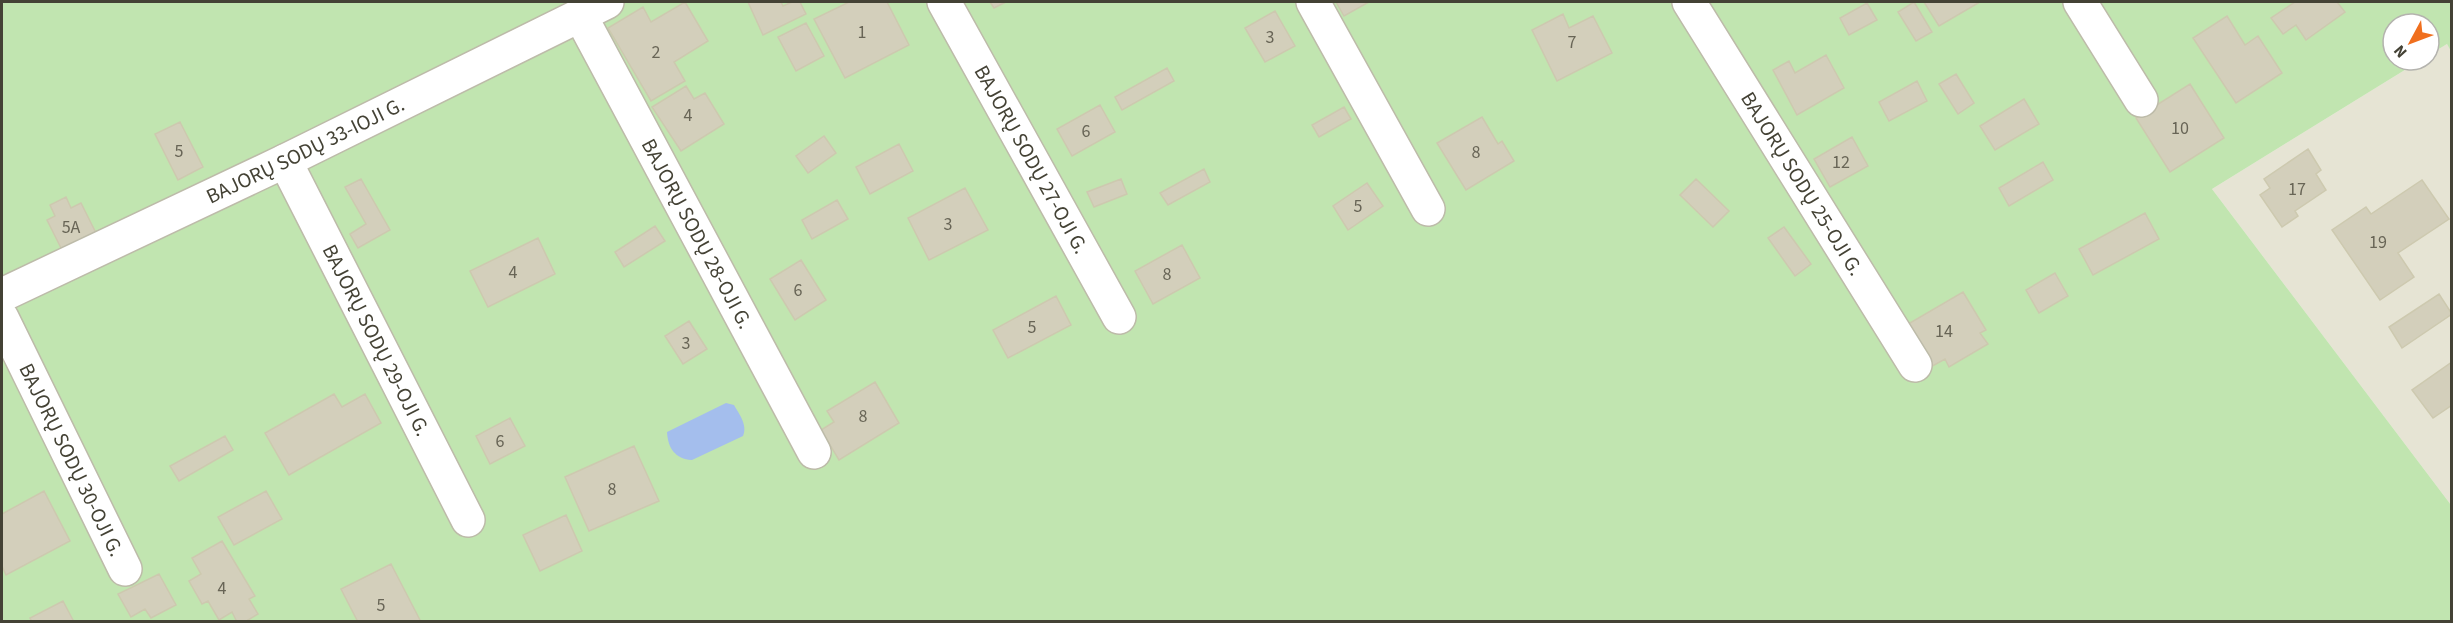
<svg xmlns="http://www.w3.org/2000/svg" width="2453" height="623" viewBox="0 0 2453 623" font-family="'Source Sans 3',sans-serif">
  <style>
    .residential { fill: #e6e4d4 }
    .green { fill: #c1e5b0 }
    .water { fill: #a4beed }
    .building { fill: #d3cfbb; stroke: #cdc9af; stroke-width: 1.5 }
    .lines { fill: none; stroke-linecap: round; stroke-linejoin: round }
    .minor-casing { stroke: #bdbba9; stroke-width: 36 }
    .minor { stroke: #fff; stroke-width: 33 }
    .labels { text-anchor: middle; stroke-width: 6; stroke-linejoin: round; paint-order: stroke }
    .number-label { font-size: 18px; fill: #686556 }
    .street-label { font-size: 21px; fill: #444235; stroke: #fff }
  </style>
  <rect width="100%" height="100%" fill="#f2f1e6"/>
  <path class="residential" d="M2447 44 2452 51 2451 505 2212 189 2421 60H2429V55Z"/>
  <path class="green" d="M2 2H2451V51L2447 44 2429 55V24H2393V60H2421L2212 189 2451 505V621H2Z"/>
  <path class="water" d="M726 403 734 405C739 414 748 425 743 436L692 460C675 459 668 448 667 432Z"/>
  <path class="building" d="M685 2 708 41 674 62 685 81 651 101 608 28 643 7 651 22Z
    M748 2H781L783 6 792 2H800L806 14 763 35Z
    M849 2H887L909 45 845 78 814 19Z
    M990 2H1006L994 8Z
    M1336 2H1369L1344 16Z
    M1914 2 1932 32 1916 41 1898 12Z
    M1924 2H1980L1939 26Z
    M2295 2H2337L2345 12 2306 40 2296 25 2283 34 2271 18Z
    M1867 3 1877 20 1849 35 1840 18Z
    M1275 11 1295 46 1265 62 1245 28Z
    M1563 14 1569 28 1593 16 1612 53 1557 81 1532 30Z
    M2227 16 2245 45 2258 36 2282 73 2236 103 2193 38Z
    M806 23 824 56 796 71 778 37Z
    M1826 55 1844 88 1797 115 1773 70 1789 61 1795 73Z
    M1167 68 1174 81 1122 110 1115 97Z
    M1956 74 1974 103 1958 114 1939 84Z
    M1917 81 1927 101 1889 121 1879 102Z
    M2190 84 2224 138 2170 172 2136 118Z
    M686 86 694 99 705 93 724 124 681 151 652 107Z
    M2024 99 2039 124 1995 150 1980 126Z
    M1100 105 1115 132 1072 156 1057 129Z
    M1344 107 1351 119 1319 137 1312 125Z
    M1482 117 1498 144 1502 141 1514 161 1466 190 1437 143Z
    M180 122 203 167 178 180 155 134Z
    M824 136 836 153 808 173 796 156Z
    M1852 137 1868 166 1830 187 1814 159Z
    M899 144 913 171 870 194 856 167Z
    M2308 149 2321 170 2316 174 2326 190 2295 211 2298 216 2282 227 2260 195 2270 188 2264 179Z
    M2043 162 2053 180 2009 206 1999 188Z
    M1204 169 1210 182 1168 205 1160 193Z
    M361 179 390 230 358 248 350 234 366 224 345 187Z
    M1121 179 1127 194 1094 207 1087 192Z
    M1696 179 1729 211 1713 227 1680 195Z
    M2422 180 2449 219 2398 253 2414 277 2380 300 2332 230 2366 207 2371 214Z
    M1367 183 1383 206 1348 230 1333 206Z
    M965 188 988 230 929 260 908 218Z
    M66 197 71 208 81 203 96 233 62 250 47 220 55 216 50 205Z
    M837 200 848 219 812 239 802 220Z
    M2145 213 2159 239 2093 275 2079 249Z
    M655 226 665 241 624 267 615 252Z
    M1784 227 1811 264 1795 276 1768 238Z
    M538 238 555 274 488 307 470 271Z
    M1182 245 1200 278 1153 304 1135 271Z
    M801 260 826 300 795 320 770 279Z
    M2055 273 2068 296 2039 313 2026 290Z
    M1963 292 1986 330 1980 333 1988 344 1949 367 1945 359 1927 369 1903 327Z
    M2439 294 2452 314 2402 348 2389 327Z
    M1056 296 1071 325 1008 358 993 330Z
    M689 321 707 349 683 364 665 336Z
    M2452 362V405L2433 418 2412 390Z
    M875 382 899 423 839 460 821 430 834 422 827 411Z
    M334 394 342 407 365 394 381 423 289 475 265 433Z
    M510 418 525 446 490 464 476 436Z
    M225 436 233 450 179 481 170 466Z
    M634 446 659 501 589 531 565 477Z
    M44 491 70 541 6 575 2 566V514Z
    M266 491 282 519 234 545 218 517Z
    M566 515 582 551 540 571 523 535Z
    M222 541 255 596 249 599 258 614 245 622H237L232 612 219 620 208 601 202 604 189 581 201 574 192 558Z
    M391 564 421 622H358L341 589Z
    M159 574 176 605 151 618 145 609 131 617 118 594Z
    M63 601 74 622H32L30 618Z"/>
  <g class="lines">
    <g class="minor-casing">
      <g id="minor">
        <path id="s1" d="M944 2 1119 317"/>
        <path d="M1313 2 1428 209"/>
        <path id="s2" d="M1689 2 1915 365"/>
        <path d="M2080 2 2141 100"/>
        <path id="s3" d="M580 15 814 452"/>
        <path id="s4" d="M285 161 468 520"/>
        <path id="s5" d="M2 295 285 161 607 2"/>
        <path id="s6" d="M2 318 125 569"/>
      </g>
    </g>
    <use href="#minor" class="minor"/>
  </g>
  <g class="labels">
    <g class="number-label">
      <text x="862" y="38">1</text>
      <text x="1270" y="43">3</text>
      <text x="1572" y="48">7</text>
      <text x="656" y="58">2</text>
      <text x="688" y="121">4</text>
      <text x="2180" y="134">10</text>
      <text x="1086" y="137">6</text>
      <text x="179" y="157">5</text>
      <text x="1476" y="158">8</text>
      <text x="1841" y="168">12</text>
      <text x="2297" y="195">17</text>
      <text x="1358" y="212">5</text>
      <text x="948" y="230">3</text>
      <text x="71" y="233">5A</text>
      <text x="2378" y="248">19</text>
      <text x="513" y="278">4</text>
      <text x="1167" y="280">8</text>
      <text x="798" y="296">6</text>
      <text x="1032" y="333">5</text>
      <text x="1944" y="337">14</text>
      <text x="686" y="349">3</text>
      <text x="863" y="422">8</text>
      <text x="500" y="447">6</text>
      <text x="612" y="495">8</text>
      <text x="222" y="594">4</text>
      <text x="381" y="611">5</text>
    </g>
    <g class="street-label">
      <text dy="7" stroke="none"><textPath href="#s5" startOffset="336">BAJORŲ SODŲ 33-IOJI G.</textPath></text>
      <text dy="7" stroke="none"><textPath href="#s1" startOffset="180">BAJORŲ SODŲ 27-OJI G.</textPath></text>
      <text dy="7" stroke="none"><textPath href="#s2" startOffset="214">BAJORŲ SODŲ 25-OJI G.</textPath></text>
      <text dy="7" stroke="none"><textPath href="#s3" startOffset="248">BAJORŲ SODŲ 28-OJI G.</textPath></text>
      <text dy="7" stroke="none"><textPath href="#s4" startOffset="201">BAJORŲ SODŲ 29-OJI G.</textPath></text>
      <text dy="7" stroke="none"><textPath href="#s6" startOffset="158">BAJORŲ SODŲ 30-OJI G.</textPath></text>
    </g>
  </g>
  <rect width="2453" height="623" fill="none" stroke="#444235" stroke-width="6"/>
  <g transform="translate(2411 42) rotate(229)"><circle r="28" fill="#ffffff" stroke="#b4b3ae" stroke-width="1.5"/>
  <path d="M0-4.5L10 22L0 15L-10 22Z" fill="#f06f1e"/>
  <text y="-9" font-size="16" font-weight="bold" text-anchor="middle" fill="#444235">N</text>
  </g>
</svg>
